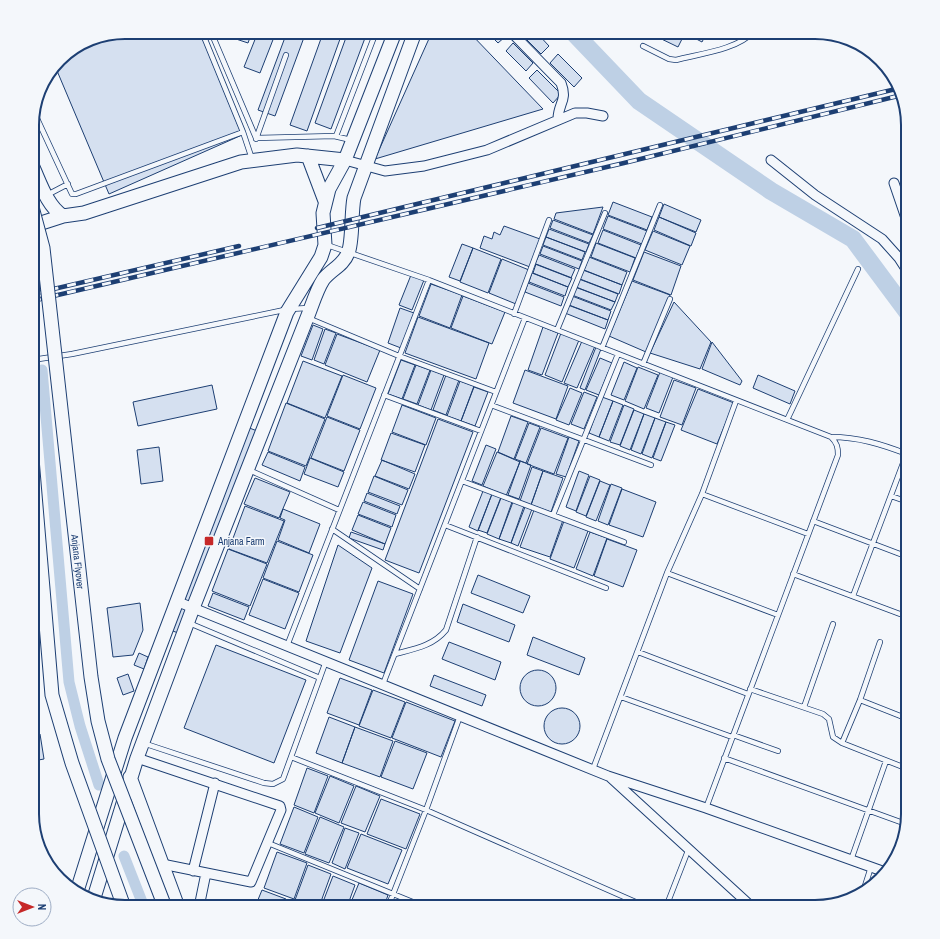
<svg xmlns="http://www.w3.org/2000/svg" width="940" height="939" viewBox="0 0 940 939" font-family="'Archivo Narrow',sans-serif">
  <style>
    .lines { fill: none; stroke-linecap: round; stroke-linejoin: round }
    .canal { stroke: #bed0e5; stroke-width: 11 }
    .river { stroke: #bed0e5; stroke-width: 18 }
    .building { fill: #d5e0f0; stroke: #1d3f73 }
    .lane-casing { stroke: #1d3f73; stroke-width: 6 }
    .street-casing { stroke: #1d3f73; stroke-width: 11 }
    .secondary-casing { stroke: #1d3f73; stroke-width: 15 }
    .lane { stroke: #f4f7fb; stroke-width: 4.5 }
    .street { stroke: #f4f7fb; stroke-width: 9 }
    .secondary { stroke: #f4f7fb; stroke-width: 13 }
    .rail-casing { stroke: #1d3f73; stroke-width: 4.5 }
    .rail { stroke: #f4f7fb; stroke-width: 3; stroke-dasharray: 9; stroke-linecap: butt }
    .secondary-bridge-casing { stroke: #1d3f73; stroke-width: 15; stroke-linecap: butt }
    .secondary-bridge { stroke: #f4f7fb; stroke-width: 13 }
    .poi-dot { fill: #c62828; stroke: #f4f7fb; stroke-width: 1.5 }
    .labels { text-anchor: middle; stroke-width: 3; stroke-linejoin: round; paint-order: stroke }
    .poi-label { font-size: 10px; fill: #1d3f73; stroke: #f4f7fb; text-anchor: start }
    .street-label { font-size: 10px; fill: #1d3f73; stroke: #f4f7fb }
    .rim { fill: none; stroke: #1d3f73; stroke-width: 2 }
  </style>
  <rect width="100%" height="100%" fill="#f4f7fb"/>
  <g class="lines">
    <path class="canal" d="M42 370 69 682 80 726 99 785
      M124 856 144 907"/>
    <path class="river" d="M573 32 639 101 771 191 853 239 908 313"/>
  </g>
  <path class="building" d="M125 32H200L242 135 109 194 55 66 64 55 90 39Z
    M235 32H252L248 43 233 38Z
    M258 32H276L260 73 244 67Z
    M287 32H306L275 116 258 110Z
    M348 32 365 38 331 129 315 123Z
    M432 32H469L543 109 375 159Z
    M487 32H503L506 36 498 43Z
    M519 32H536L549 46 541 54Z
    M647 32H707L702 42 685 33 678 47Z
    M323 33 340 39 307 131 290 125Z
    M513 43 533 63 526 71 506 51Z
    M558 54 582 78 574 87 550 63Z
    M537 70 561 94 553 103 529 78Z
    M613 202 652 217 647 230 608 215Z
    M664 204 701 220 696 232 659 217Z
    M603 207 593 234 554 219 556 213Z
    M608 216 647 231 642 244 603 229Z
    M659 217 696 233 691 246 654 230Z
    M553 220 593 235 589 243 550 228Z
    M504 226 540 239 530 267 480 248 484 236 492 239 494 232 500 235Z
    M549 229 589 244 586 252 546 237Z
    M603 230 641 245 636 258 598 243Z
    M653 231 690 246 682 265 645 250Z
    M546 237 585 252 582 260 543 245Z
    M596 243 635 258 630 272 591 257Z
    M462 244 473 248 460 281 449 277Z
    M543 246 582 261 579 269 540 254Z
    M473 248 501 259 488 293 460 282Z
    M644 252 681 266 671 295 633 280Z
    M539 255 575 269 571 278 535 264Z
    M589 257 627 272 622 285 584 270Z
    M502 259 529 270 516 304 489 293Z
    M536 264 572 278 568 287 533 273Z
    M583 270 622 285 619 294 580 279Z
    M532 273 568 287 565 296 529 282Z
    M411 275 424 280 412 310 399 305Z
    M579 279 618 294 615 302 576 287Z
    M632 281 670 295 646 352 609 336Z
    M528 283 564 297 561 306 525 292Z
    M431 284 462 295 450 328 419 316Z
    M575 287 615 302 611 310 572 295Z
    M463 296 505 312 492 344 451 328Z
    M572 296 611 311 608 320 569 305Z
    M674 302 711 342 700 369 650 353Z
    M568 305 608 320 605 329 565 313Z
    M400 308 414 313 401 348 388 343Z
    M418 317 489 343 476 379 405 353Z
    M313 325 323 329 312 360 301 356Z
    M543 327 558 333 542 375 528 370Z
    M325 329 336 333 324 364 314 360Z
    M561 333 579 340 562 382 545 375Z
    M337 334 380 350 367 382 325 365Z
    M582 341 595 346 577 388 564 383Z
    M712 342 742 381 740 385 702 369Z
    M596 347 601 349 585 390 580 388Z
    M600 358 612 363 599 395 586 390Z
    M401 360 415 365 402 399 388 394Z
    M303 361 342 376 325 418 287 403Z
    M624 362 637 368 624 400 611 395Z
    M416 365 430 370 417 404 403 399Z
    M638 367 658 375 644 409 625 401Z
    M431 370 444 375 431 410 418 405Z
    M525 370 568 386 556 419 513 403Z
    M660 372 673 377 659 413 646 408Z
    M343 375 376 388 360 429 327 416Z
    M446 375 459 380 446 415 433 410Z
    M758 375 795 391 790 404 753 388Z
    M674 380 696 388 682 425 660 417Z
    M460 381 474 386 461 421 447 416Z
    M212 385 217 409 138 426 133 402Z
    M474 387 488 392 475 426 461 421Z
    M570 388 582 393 569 425 556 420Z
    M698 389 734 403 717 444 681 430Z
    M584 392 597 397 584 429 571 424Z
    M602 397 613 401 599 437 589 433Z
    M613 401 623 405 609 441 599 437Z
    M286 403 325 419 306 466 268 451Z
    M402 405 436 418 426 445 392 432Z
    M624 405 634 409 620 445 610 442Z
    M634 410 644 414 630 450 620 446Z
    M644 414 655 418 641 454 631 450Z
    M511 416 528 422 514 459 498 452Z
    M327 417 360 430 344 471 311 458Z
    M655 418 666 422 652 458 642 454Z
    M438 419 473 432 419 573 385 560Z
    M666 422 675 425 661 461 653 458Z
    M529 423 540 427 526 463 515 459Z
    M239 424 265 434 189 637 162 627Z
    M541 428 568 438 554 474 527 464Z
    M391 433 425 445 415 472 381 460Z
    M569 437 579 441 566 477 556 474Z
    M486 445 496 449 482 485 472 481Z
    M159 447 163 481 141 484 137 450Z
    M268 452 305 467 300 481 262 465Z
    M497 452 520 462 506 496 483 486Z
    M310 458 344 472 338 487 304 474Z
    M382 460 415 474 409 489 375 476Z
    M520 461 531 465 519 499 508 495Z
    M532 467 543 471 531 505 520 501Z
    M543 471 563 478 551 512 531 505Z
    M579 471 589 475 576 511 566 507Z
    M374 476 408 490 402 505 368 492Z
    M590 476 600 480 586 516 576 512Z
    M255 478 290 492 279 518 244 504Z
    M600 481 610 485 596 521 586 517Z
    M611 484 622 488 608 525 598 521Z
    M622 489 656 502 643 537 609 525Z
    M483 491 492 494 478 531 469 527Z
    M367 493 400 506 397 514 364 501Z
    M492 494 501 497 487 533 478 530Z
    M501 498 512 502 499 539 487 534Z
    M363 502 396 515 392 527 358 514Z
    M513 502 524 506 511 543 499 539Z
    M245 506 284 521 267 563 229 549Z
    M525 507 532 509 518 546 511 543Z
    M283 509 320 524 309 553 278 540 285 520 280 518Z
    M534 510 563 520 550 557 520 547Z
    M358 515 391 528 385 544 352 530Z
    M564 521 588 531 574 568 550 559Z
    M351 532 385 544 383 550 349 538Z
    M590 532 607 538 593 576 576 569Z
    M607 539 637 550 623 587 594 576Z
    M277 541 313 555 299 592 263 578Z
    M338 545 372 568 340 653 306 641Z
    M228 549 267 564 250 606 212 591Z
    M478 575 530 596 523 613 471 593Z
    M263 579 299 593 285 629 249 615Z
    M378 581 413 594 384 673 349 660Z
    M213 593 249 607 244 620 208 606Z
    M140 603 143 630 133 655 113 657 107 608Z
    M463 604 515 625 509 642 457 622Z
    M533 637 585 658 579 675 527 655Z
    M449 642 501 662 495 680 442 659Z
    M216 645 306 680 274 763 184 728Z
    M139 653 148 657 144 669 134 665Z
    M520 688a18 18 0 1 1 36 0a18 18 0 1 1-36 0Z
    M128 674 134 691 123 695 117 678Z
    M434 675 486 695 482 706 430 686Z
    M340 678 372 690 359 725 327 713Z
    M373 690 405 702 391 738 359 726Z
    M406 702 455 721 441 757 392 738Z
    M544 726a18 18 0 1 1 36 0a18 18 0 1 1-36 0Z
    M329 717 355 727 342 763 316 753Z
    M355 727 393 741 380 777 342 763Z
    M40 734 44 759 33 761 32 735Z
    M395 741 427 753 413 789 381 777Z
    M307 768 328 776 314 813 294 805Z
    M330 776 354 786 339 823 315 813Z
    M356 786 380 796 365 832 341 823Z
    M381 799 420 814 406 849 367 834Z
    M294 807 318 817 304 853 280 844Z
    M320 817 344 827 329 863 305 854Z
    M345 828 359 833 345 869 332 863Z
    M361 834 402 850 388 884 347 868Z
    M277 852 307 863 294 899 264 888Z
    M308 865 331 874 319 907H312L295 900Z
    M333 876 355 885 347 907H321Z
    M359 883 388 895 384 907H349Z
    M262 890 286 899 283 907H255Z
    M288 900 307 907H285Z"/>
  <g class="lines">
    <g class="lane-casing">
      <path id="lane" d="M202 32 243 132 252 159
        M211 32 256 138 334 136 351 140
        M643 46 669 59 676 60C698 54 737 50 753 32
        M34 112 72 194H76L243 132
        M336 136 376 32
        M256 139 286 55
        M47 195 68 184
        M327 245 429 280 831 437C837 443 838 447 838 455L706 808
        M514 314 549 220
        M308 318 399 356 496 392
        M557 330 605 213
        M602 348 660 205
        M32 360 72 354 289 309 309 308
        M643 364 670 299
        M384 395 481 431
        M491 405 651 465
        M787 420 858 269
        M831 437C858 437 881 444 907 454
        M249 470 339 510
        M462 481 624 542
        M702 494 808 534
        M891 496 908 502
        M553 515 618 354
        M813 521 908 557
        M445 525 606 588
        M332 529 420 589
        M667 573 778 615
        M793 574 908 617
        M853 596 908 450
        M189 623 320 678
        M287 646 429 280
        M638 652 748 694
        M395 654C414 649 433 646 446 630L477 537
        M383 684 525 318
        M750 689 823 714 829 719 833 737 842 743 908 769
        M621 697 732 737
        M860 700 908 719
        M804 707 833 624
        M733 735 778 751
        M143 743 264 783 273 784 283 779 326 661
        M842 743 860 700 880 642
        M291 757 426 810 647 907
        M724 758 906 824
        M593 769 667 573 702 494 736 401
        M268 843 425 907
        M851 860 886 761
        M863 892 871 867
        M388 907 426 810 460 716
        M666 907 689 848"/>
    </g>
    <g class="street-casing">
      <path id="street" d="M511 32 561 83C568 101 558 103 558 119
        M345 160 385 171 424 166 487 150 575 113H587L603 116
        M771 160 815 195 882 239 899 258 908 272
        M894 183 908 224
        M176 601 608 776 706 808 885 872
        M137 758 280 806 281 810 251 882 162 864
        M611 778 752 907
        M193 871 215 783
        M199 907 206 873"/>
    </g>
    <g class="secondary-casing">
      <path id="secondary" d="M308 156 325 201
        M32 165C40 182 47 206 63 216L84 213 241 162 297 155 345 160
        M32 226 63 216
        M130 777 178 907
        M77 891 125 738 287 312 321 257 325 245 323 213 329 189 345 160 395 32
        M93 901 137 758 193 608 307 318C312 306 316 291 323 280 330 270 343 266 348 253 353 242 351 213 354 198L415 32"/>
    </g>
    <use href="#lane" class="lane"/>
    <use href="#street" class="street"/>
    <use href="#secondary" class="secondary"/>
    <g class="rail-casing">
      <path id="rail" d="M317 228 900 88
        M32 294 239 246
        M32 301 624 163 902 95"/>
    </g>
    <use href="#rail" class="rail"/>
    <g class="secondary-bridge-casing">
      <g id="secondary-bridge">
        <path id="s1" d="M32 207 43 248 91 677 98 721 108 759 165 907"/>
        <path d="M32 459 52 695 72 763 124 907"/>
      </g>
    </g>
    <use href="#secondary-bridge" class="secondary-bridge"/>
  </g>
  <rect class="poi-dot" x="204" y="536" width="10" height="10" rx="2"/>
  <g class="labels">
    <g class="poi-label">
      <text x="218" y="545">Anjana Farm</text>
    </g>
    <g class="street-label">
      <text dy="4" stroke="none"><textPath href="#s1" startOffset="358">Anjana Flyover</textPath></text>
    </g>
  </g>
  <path d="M0 0H940V939H0ZM125 39H815A86 86 0 0 1 901 125V814A86 86 0 0 1 815 900H125A86 86 0 0 1 39 814V125A86 86 0 0 1 125 39Z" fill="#f4f7fb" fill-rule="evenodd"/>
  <path class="rim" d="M125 39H815A86 86 0 0 1 901 125V814A86 86 0 0 1 815 900H125A86 86 0 0 1 39 814V125A86 86 0 0 1 125 39Z"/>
  <g transform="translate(32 907) rotate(90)"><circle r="19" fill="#f4f7fb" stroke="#9eadc5"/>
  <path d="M0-3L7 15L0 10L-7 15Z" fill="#c62828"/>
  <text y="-6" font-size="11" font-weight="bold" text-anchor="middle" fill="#1d3f73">N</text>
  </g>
</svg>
